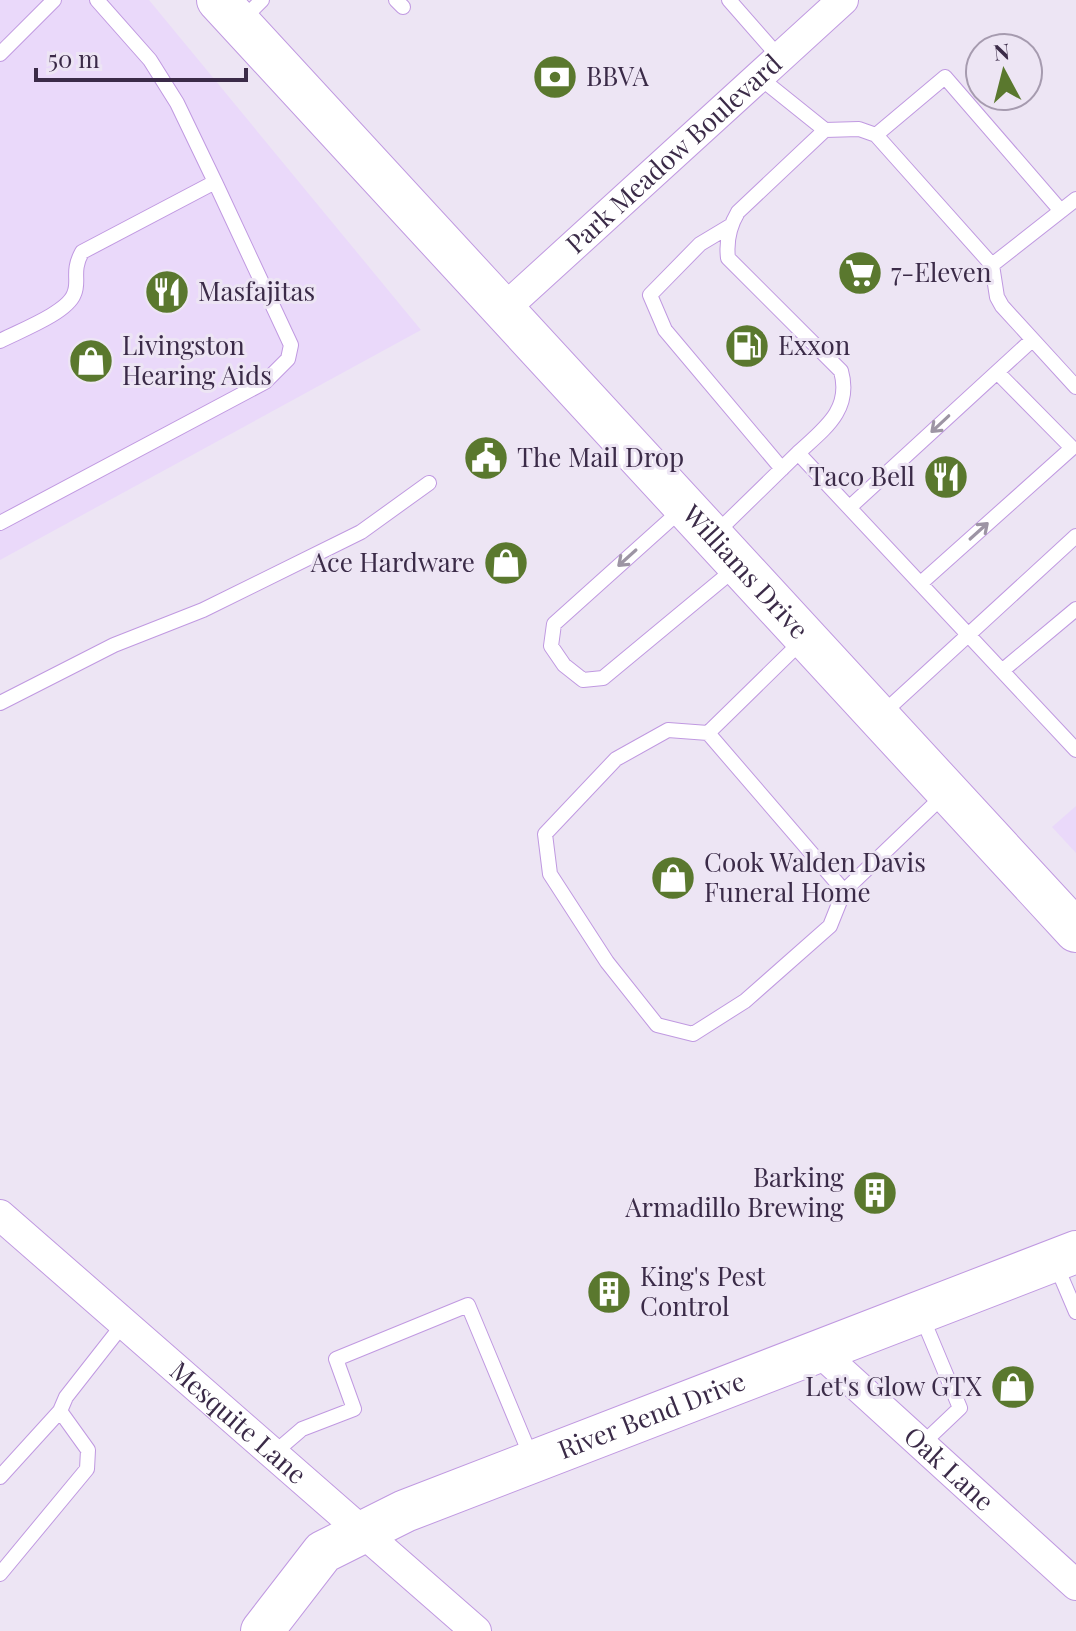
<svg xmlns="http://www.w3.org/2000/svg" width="1076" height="1631" viewBox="0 0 1076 1631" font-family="'Playfair Display',serif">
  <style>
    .built { fill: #ead9fa }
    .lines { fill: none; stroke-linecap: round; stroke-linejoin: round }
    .lane-casing { stroke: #c099e1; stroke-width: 16 }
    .street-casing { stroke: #c099e1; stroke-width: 32 }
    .secondary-casing { stroke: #c099e1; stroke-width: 44 }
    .lane { stroke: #fff; stroke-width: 14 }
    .street { stroke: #fff; stroke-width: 30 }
    .secondary { stroke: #fff; stroke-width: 42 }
    .oneway { stroke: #9d95a4 }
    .labels { text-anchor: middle; stroke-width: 6; stroke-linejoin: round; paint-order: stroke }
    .poi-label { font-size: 26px; fill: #3b2b48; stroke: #ede5f4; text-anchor: start }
    .street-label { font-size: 26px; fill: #3b2b48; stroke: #ede5f4 }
  </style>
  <rect width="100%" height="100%" fill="#ede5f4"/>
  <path class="built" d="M0 0H149L421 330 0 560Z
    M1076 806V853L1052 827Z"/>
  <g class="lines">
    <g class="lane-casing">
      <path id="lane" d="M396 0 403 7
        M729 0 780 58
        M242 20 262 0
        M0 54 54 0
        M759 77 825 130 859 129 876 135 992 265 997 297 1002 306 1076 387
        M876 135 945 77 1061 211
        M730 226 700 244 650 295 665 330 782 469
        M992 265 1076 199
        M0 341C19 331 67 313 74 294 80 281 71 272 82 252L215 182 177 103 150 60 97 0
        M798 453C824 429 852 410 841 371L728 258C726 241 729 227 738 212L825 130
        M850 507 1032 340
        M682 509 554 624 551 646 564 665 583 680 603 678 737 567
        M0 523 265 382 288 359 291 345 215 182
        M716 533 798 453 1076 750
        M921 583 1072 448 997 372
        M802 641 708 733 844 891 944 795
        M1003 670 1076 609
        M0 703 114 645 203 610 361 532 429 483
        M882 714 1076 536
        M708 733 668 730 616 759 545 834 550 874 607 962 657 1025 693 1034 745 1001 830 926 844 891
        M1056 1265 1076 1312
        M921 1445 960 1408 922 1317
        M274 1453 302 1429 354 1409 336 1359 468 1305 532 1459
        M0 1477 60 1411 66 1397 124 1323
        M0 1574 87 1469 88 1450 60 1411"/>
    </g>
    <g class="street-casing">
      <g id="street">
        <path id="s1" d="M504 309 843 0"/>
        <path id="s2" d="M0 1215 476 1631"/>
        <path id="s3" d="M820 1352 1076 1585"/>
      </g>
    </g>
    <g class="secondary-casing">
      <g id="secondary">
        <path id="s4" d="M218 0 1076 931"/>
        <path id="s5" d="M262 1631 323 1552 405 1511 1076 1252"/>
      </g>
    </g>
    <use href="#lane" class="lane"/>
    <use href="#street" class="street"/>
    <use href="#secondary" class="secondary"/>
  </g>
  <defs><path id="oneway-shaft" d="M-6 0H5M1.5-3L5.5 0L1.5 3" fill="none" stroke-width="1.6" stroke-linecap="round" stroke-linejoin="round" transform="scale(2)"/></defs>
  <g class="oneway">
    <use href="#oneway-shaft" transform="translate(940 424) rotate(137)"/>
    <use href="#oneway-shaft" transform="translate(979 531) rotate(-42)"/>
    <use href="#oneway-shaft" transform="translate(627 558) rotate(138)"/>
  </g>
  <defs>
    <g id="bank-disc" transform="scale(2.3)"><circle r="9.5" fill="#5a782e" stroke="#ede5f4"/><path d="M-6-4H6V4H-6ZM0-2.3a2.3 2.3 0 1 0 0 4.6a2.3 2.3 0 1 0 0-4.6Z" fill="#fff"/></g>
    <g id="supermarket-disc" transform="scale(2.3)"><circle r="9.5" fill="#5a782e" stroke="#ede5f4"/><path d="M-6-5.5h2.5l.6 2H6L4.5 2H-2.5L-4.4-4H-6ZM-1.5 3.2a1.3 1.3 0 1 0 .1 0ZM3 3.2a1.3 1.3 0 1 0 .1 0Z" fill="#fff"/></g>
    <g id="restaurant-disc" transform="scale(2.3)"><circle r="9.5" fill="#5a782e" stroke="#ede5f4"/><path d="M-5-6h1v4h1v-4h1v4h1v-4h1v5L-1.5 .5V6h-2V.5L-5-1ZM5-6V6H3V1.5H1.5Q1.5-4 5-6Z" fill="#fff"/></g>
    <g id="fuel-disc" transform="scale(2.3)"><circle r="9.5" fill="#5a782e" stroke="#ede5f4"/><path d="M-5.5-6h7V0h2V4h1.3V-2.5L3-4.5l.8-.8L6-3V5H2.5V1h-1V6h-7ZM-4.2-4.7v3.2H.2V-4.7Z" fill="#fff"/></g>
    <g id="shop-disc" transform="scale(2.3)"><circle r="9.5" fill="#5a782e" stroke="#ede5f4"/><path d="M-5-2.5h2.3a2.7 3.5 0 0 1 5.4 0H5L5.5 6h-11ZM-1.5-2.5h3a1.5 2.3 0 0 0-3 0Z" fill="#fff"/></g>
    <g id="civic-disc" transform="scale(2.3)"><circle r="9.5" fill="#5a782e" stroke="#ede5f4"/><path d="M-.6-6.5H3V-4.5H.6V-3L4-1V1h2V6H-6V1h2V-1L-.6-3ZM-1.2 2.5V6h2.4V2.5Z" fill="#fff"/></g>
    <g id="building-disc" transform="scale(2.3)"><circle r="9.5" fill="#5a782e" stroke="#ede5f4"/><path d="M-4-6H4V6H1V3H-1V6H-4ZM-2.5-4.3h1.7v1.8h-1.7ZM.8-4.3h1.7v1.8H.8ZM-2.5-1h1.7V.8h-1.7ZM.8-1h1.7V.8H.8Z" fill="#fff"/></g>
  </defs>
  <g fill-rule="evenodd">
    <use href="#bank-disc" x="555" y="77"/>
    <use href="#supermarket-disc" x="860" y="273"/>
    <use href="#restaurant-disc" x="167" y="292"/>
    <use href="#fuel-disc" x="747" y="346"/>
    <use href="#shop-disc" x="91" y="361"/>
    <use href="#civic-disc" x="486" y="458"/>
    <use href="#restaurant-disc" x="946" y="477"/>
    <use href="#shop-disc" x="506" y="563"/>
    <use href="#shop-disc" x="673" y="878"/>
    <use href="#building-disc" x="875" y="1193"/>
    <use href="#building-disc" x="609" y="1292"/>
    <use href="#shop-disc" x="1013" y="1387"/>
  </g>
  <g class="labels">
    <g class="poi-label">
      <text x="586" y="86">BBVA</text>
      <text x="891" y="282">7-Eleven</text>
      <text x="198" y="301">Masfajitas</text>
      <text x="122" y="355">Livingston<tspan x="122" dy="30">Hearing Aids</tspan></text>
      <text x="778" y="355">Exxon</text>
      <text x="517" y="467">The Mail Drop</text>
      <text x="915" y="486" text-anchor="end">Taco Bell</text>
      <text x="475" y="572" text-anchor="end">Ace Hardware</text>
      <text x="704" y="872">Cook Walden Davis<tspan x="704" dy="30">Funeral Home</tspan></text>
      <text x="844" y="1187" text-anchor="end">Barking<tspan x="844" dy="30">Armadillo Brewing</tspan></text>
      <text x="640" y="1286">King's Pest<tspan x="640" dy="30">Control</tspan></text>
      <text x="982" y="1396" text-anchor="end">Let's Glow GTX</text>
    </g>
    <g class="street-label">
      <text dy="9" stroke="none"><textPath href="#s1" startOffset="230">Park Meadow Boulevard</textPath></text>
      <text dy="9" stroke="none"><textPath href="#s4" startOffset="778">Williams Drive</textPath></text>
      <text dy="9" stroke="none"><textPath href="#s5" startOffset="456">River Bend Drive</textPath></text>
      <text dy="9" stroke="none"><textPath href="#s2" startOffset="316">Mesquite Lane</textPath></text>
      <text dy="9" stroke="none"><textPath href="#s3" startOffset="174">Oak Lane</textPath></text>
    </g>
  </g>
  <g transform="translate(1004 72) rotate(353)"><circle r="38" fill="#ede5f4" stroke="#a69baf" stroke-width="2"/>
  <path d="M0-6L14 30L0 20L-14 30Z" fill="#5a782e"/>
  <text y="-12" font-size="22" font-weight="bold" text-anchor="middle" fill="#3b2b48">N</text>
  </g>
  <path d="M36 68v12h210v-12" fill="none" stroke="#3b2b48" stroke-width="4"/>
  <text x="48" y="68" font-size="24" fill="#3b2b48" stroke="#ede5f4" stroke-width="6" paint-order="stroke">50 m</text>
</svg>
